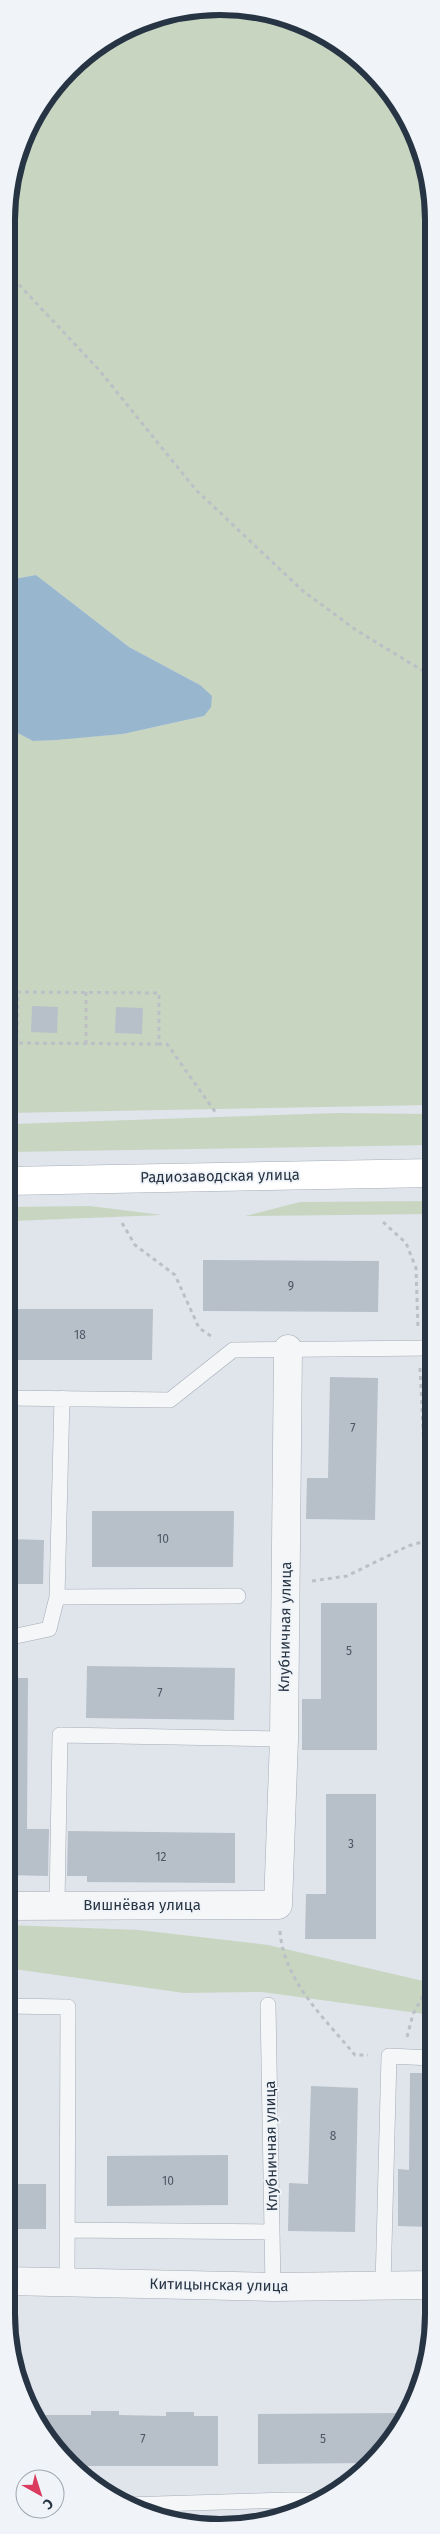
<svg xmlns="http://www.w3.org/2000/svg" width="440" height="2534" viewBox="0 0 440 2534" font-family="'Fira Sans',sans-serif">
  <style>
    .green { fill: #c8d5c1 }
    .water { fill: #98b6ce }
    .building { fill: #b7bfc9 }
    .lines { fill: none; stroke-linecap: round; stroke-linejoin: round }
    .lane-casing { stroke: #a5acb6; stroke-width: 16 }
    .street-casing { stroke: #a5acb6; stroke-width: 29 }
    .secondary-casing { stroke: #a5acb6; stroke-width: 29 }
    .path { stroke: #bbc0c6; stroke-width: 3; stroke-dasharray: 4 4; stroke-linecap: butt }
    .lane { stroke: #f4f6f8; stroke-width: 15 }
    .street { stroke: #f4f6f8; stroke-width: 28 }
    .secondary { stroke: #fff; stroke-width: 28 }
    .labels { text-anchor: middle; stroke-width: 4; stroke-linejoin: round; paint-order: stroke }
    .number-label { font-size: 12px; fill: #4b5765 }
    .street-label { font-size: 15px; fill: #273444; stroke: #f0f4f8 }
    .rim { fill: none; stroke: #273444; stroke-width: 6 }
  </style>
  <rect width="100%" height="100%" fill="#e0e5eb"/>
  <path class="green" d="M248 8 314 28 371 69 412 126 433 206V1105L7 1113 8 728 33 741 123 734 204 716 200 685 129 647 36 575 8 580V192L35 113 90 51 164 14Z
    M337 1113 433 1114V1145L8 1152 7 1131 13 1124Z
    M433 1201V1214L245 1216 300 1202Z
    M90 1206 162 1215 13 1221 8 1216V1207Z
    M7 1925 139 1930 268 1945 432 1983V2015L262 1992 184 1993 7 1968Z"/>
  <path class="water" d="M36 575 129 647 200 685 212 696 211 707 204 716 123 734 56 740 33 741 8 728V580Z"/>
  <path class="building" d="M32 1006 58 1007 57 1033 31 1032Z
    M116 1007 143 1008 142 1034 115 1033Z
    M203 1260 379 1261 378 1312 203 1311Z
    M7 1309H153L152 1360H7Z
    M330 1377 378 1378 375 1520 306 1519 307 1478H328Z
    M92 1511H234L233 1567H92Z
    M7 1539 44 1540 43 1584H7Z
    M321 1603H377V1750H302V1699H321Z
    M87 1666 235 1668 234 1720 86 1718Z
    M7 1678H28L27 1829H49L48 1876 7 1875Z
    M326 1794H376V1939H305L306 1894H326Z
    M68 1831 235 1833V1883L87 1882V1876H67Z
    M410 2073H432V2227L398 2226V2169L409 2170Z
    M311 2086 358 2088 355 2232 288 2231 289 2183 308 2184Z
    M228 2155V2205L107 2206V2156Z
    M6 2184H46V2229H6Z
    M91 2411H119V2415L166 2416V2412H194V2416H218V2466H69L35 2415H91Z
    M408 2413 370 2463 258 2464V2414Z"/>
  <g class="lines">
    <g class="lane-casing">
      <path id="lane" d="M7 1398 170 1400 233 1350 433 1348
        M57 1597 62 1398
        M7 1638 49 1629 57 1597 238 1596
        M57 1904 60 1735 284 1739
        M268 2005 273 2287
        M7 2006 68 2007 67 2282
        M68 2230 272 2232
        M383 2285 389 2056 432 2058
        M124 2505 290 2500
        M290 2515V2500H317"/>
    </g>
    <g class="street-casing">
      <path id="street" d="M7 1906 278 1905 284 1739 288 1349
        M6 2281 273 2287 432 2285"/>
    </g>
    <g class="secondary-casing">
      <path id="secondary" d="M7 1181 433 1173"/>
    </g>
    <path class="path" d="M8 273 99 370 196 490 303 591 356 630 433 677
      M86 1044V992
      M159 1044 17 1043 18 992 159 993V1044H167L216 1113
      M383 1222 406 1243 416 1268 418 1329
      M122 1223 135 1245 175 1275 199 1328 214 1338
      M420 1368 432 1605
      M312 1581 347 1576 408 1546 432 1539
      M280 1931C283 1980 325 2019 355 2055H368
      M407 2037 413 2014 432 1980"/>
    <use href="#lane" class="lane"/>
    <use href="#street" class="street"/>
    <use href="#secondary" class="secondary"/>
  </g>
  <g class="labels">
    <g class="number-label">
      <text x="291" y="1290">9</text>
      <text x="80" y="1339">18</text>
      <text x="353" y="1432">7</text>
      <text x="163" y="1543">10</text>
      <text x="349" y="1655">5</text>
      <text x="160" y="1697">7</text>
      <text x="351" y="1848">3</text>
      <text x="161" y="1861">12</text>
      <text x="333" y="2140">8</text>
      <text x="168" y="2185">10</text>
      <text x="143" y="2443">7</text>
      <text x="323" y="2443">5</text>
    </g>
    <g class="street-label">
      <text transform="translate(220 1176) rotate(-1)" y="5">Радиозаводская улица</text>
      <text transform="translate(285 1627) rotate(-89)" y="5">Клубничная улица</text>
      <text x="142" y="1910">Вишнёвая улица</text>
      <text transform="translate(271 2146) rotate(-91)" y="5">Клубничная улица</text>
      <text transform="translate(219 2285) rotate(1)" y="5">Китицынская улица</text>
    </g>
  </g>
  <path d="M0 0H440V2534H0ZM220 15H220A205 205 0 0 1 425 220V2314A205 205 0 0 1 220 2519H220A205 205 0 0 1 15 2314V220A205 205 0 0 1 220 15Z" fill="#f0f4f8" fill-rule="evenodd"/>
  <path class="rim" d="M220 15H220A205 205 0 0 1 425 220V2314A205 205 0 0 1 220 2519H220A205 205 0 0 1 15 2314V220A205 205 0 0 1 220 15Z"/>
  <g transform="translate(40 2494) rotate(141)"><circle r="24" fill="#f0f4f8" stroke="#a0a7b0"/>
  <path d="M0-4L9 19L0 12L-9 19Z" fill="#da3b5f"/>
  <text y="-8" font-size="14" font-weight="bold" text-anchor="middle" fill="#273444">С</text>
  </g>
</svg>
